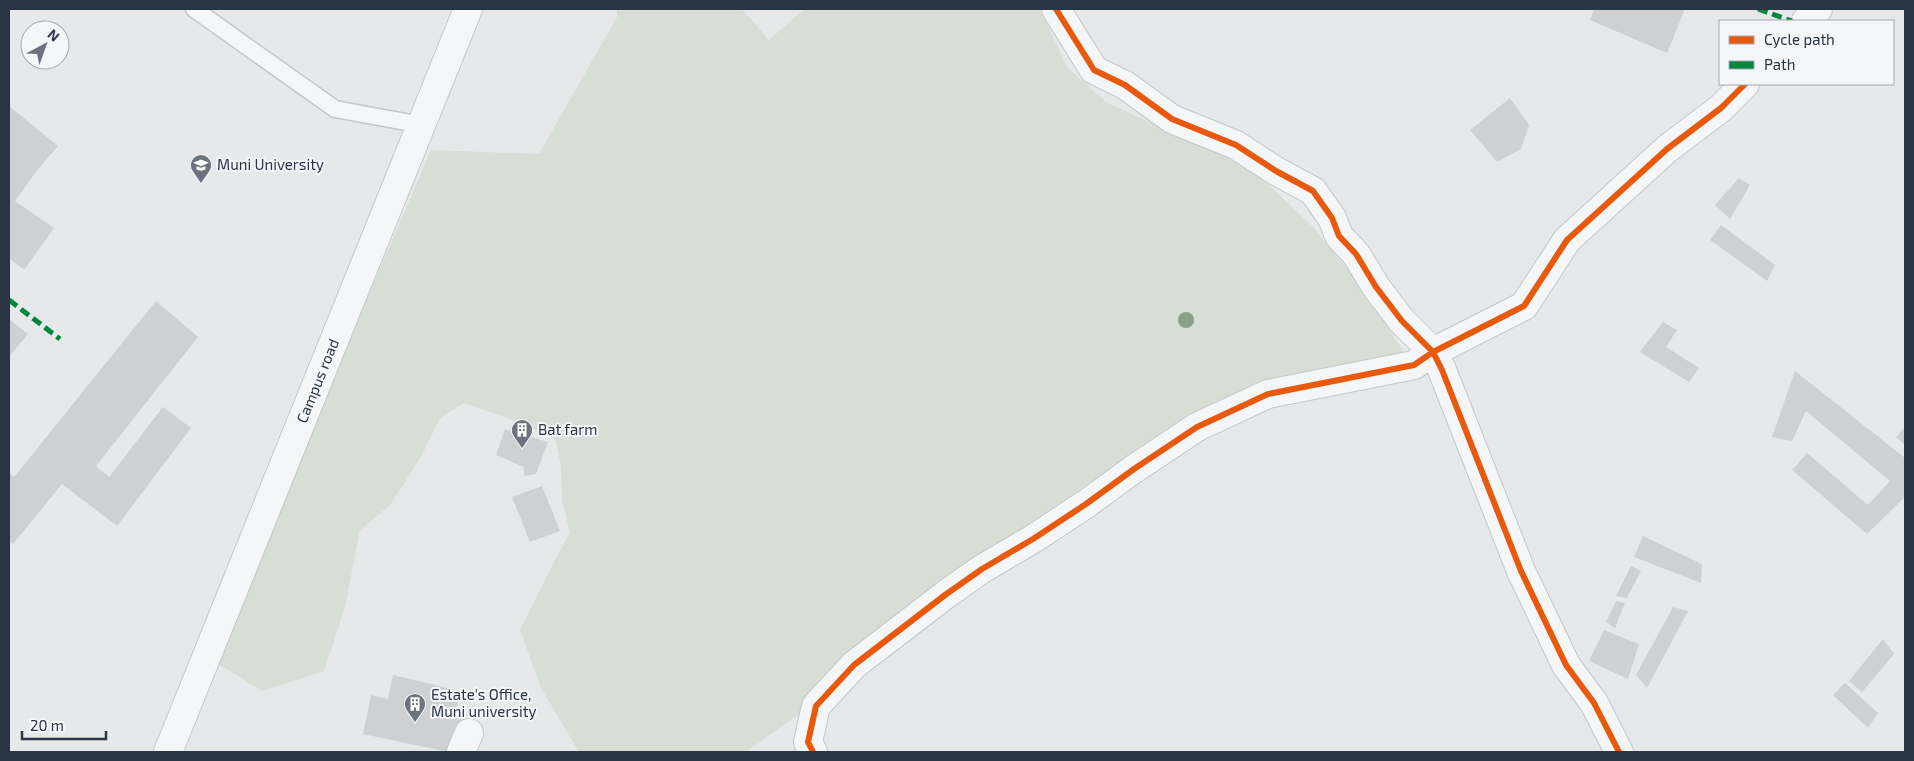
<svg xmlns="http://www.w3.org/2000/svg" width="1914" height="761" viewBox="0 0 1914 761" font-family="'Exo 2',sans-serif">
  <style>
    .green { fill: #d6ded6 }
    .building { fill: #ced0d3 }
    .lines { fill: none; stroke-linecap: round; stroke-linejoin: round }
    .lane-casing { stroke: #c4c6c8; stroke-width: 19 }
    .street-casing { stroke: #c4c6c8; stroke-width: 30 }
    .lane { stroke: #f5f6f7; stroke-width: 16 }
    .street { stroke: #f5f6f7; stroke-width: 28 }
    .quiet { stroke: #00873e; stroke-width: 5; stroke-dasharray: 10 5; stroke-linecap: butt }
    .cycleway-casing { stroke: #f4f6f9; stroke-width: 9 }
    .cycleway { stroke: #e8590c; stroke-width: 6 }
    .tree { fill: #8a9e88 }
    .labels { text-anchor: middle; stroke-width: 4; stroke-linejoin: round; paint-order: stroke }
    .poi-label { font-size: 15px; fill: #2b3445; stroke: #f4f6f9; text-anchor: start }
    .street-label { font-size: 15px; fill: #2b3445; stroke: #f4f6f9 }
  </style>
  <rect width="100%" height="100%" fill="#e6e8ea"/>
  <path class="green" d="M617 9H742L769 40 804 9H1040L1067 67 1106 102 1252 169 1312 226 1359 283 1409 360 1280 385 843 665 798 715 746 752H579L541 688 520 630 554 562 570 533 562 500 561 467 556 440 524 424 464 403 440 418 421 457 390 505 360 530 345 607 324 671 262 691 212 660 431 150 539 154 617 17Z"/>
  <path class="building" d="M1594 9H1685L1667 53 1590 20Z
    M1510 98 1529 125 1521 149 1497 162 1470 130Z
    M9 106 58 146 35 173 15 201 54 228 24 270 9 258Z
    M1739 178 1750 185 1730 219 1715 205Z
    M1721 225 1775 265 1767 281 1710 240Z
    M156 301 198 337 96 466 109 477 163 407 191 428 117 526 62 484 13 544 9 541V473L14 477Z
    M9 319 28 334 9 357Z
    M1663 322 1677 330 1666 347 1699 368 1689 382 1640 352Z
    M1795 371 1905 458V497L1867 534 1792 470 1807 453 1868 505 1890 481 1806 411 1792 441 1772 437Z
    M1905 427V445L1896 437Z
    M505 429 548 442 536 474 524 476V467L496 455Z
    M542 486 560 531 530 542 512 497Z
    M1643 536 1702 564 1701 583 1634 557Z
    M1631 566 1641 571 1627 598 1616 596Z
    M1616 601 1625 603 1615 628 1606 622Z
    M1673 607 1688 611 1647 688 1636 675Z
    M1604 630 1639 644 1628 679 1589 661Z
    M1883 639 1894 654 1862 692 1849 681Z
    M393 675 460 691 456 710 467 713 461 740 449 752 363 734 371 695 388 699Z
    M1845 683 1878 713 1868 728 1833 695Z"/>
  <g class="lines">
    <g class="lane-casing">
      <path id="lane" d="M194 9 335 109 422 125"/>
    </g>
    <g class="street-casing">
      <path id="street" d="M1056 9 1094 70 1125 85 1172 119 1236 145 1276 171 1313 191 1332 218 1339 236 1356 254 1376 287 1402 321 1433 352 1524 306 1567 240 1667 149 1721 108 1745 84
        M1806 21 1818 9
        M168 752 468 9
        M461 752 469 733
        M813 752 808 742 816 706 854 665 945 595 982 569 1033 539 1086 504 1134 469 1197 427 1268 394 1414 365 1433 352 1442 370 1521 571 1566 665 1594 703 1619 752"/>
    </g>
    <use href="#lane" class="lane"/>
    <use href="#street" class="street"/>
    <path class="quiet" d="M1758 9 1792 21
      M9 300 60 339"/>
    <g class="cycleway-casing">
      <path id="cycleway" d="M1056 9 1094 70 1125 85 1172 119 1236 145 1276 171 1313 191 1332 218 1339 236 1356 254 1376 287 1402 321 1433 352 1524 306 1567 240 1667 149 1721 108 1745 84
        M813 752 808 742 816 706 854 665 945 595 982 569 1033 539 1086 504 1134 469 1197 427 1268 394 1414 365 1433 352 1442 370 1521 571 1566 665 1594 703 1619 752"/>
    </g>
    <use href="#cycleway" class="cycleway"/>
  </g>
  <circle class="tree" cx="1186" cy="320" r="8"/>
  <defs>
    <g id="university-pin" transform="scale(1.125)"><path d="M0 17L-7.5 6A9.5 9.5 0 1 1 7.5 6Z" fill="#6c737f" stroke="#f4f6f9"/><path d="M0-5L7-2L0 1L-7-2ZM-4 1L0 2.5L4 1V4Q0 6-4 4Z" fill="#fff"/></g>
    <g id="building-pin" transform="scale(1.125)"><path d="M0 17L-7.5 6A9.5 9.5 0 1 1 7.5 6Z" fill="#6c737f" stroke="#f4f6f9"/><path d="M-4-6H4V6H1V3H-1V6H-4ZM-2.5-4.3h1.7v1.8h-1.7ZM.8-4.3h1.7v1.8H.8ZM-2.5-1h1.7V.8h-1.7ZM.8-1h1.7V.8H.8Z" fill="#fff"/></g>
  </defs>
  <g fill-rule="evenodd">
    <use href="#university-pin" x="201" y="165"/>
    <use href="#building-pin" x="522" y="430"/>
    <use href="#building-pin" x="415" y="704"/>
  </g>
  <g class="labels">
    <g class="poi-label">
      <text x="217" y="170">Muni University</text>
      <text x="538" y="435">Bat farm</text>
      <text x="431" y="700">Estate's Office,<tspan x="431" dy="17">Muni university</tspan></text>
    </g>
    <g class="street-label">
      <text transform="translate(318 381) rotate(-68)" y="5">Campus road</text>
    </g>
  </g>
  <rect width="1914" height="761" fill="none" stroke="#2b3445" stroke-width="20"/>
  <rect x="1719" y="20" width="175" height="65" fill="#f4f6f9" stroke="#a4a8b1"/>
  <rect x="1729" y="36" width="25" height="8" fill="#e8590c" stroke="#a4a8b1"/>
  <text x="1764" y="45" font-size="15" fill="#2b3445">Cycle path</text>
  <rect x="1729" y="61" width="25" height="8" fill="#00873e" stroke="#a4a8b1"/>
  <text x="1764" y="70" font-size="15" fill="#2b3445">Path</text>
  <g transform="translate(45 45) rotate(41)"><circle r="24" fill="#f4f6f9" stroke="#a4a8b1"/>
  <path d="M0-4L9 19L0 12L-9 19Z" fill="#6c737f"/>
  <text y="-8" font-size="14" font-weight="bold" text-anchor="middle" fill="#2b3445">N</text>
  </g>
  <path d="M22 731v8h84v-8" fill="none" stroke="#2b3445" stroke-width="2.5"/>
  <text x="30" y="731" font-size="15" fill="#2b3445" stroke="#f4f6f9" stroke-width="4" paint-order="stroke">20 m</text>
</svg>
